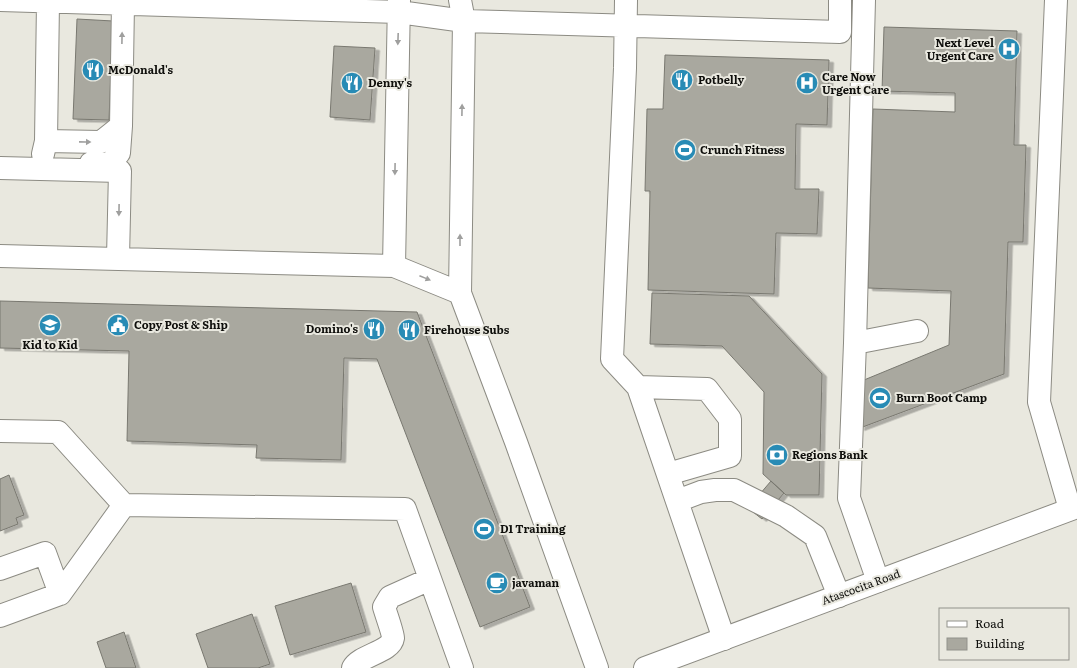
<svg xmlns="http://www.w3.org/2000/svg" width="1077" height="668" viewBox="0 0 1077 668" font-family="Literata,serif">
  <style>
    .building { fill: #a9a89f; stroke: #797870; filter: url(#shadow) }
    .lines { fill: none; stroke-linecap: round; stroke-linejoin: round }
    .minor-casing { stroke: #8c8b83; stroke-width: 24 }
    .major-casing { stroke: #8c8b83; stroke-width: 24 }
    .minor { stroke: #fff; stroke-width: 22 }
    .major { stroke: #fff; stroke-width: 22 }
    .oneway { fill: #9f9f9e }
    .labels { text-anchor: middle; stroke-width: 4; stroke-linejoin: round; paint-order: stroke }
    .poi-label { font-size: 11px; font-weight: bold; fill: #0f0f0c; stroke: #e9e8df; text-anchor: start }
    .street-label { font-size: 11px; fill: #0f0f0c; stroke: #e9e8df }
  </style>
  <defs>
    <filter id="shadow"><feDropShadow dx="4.5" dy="2.5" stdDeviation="0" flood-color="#0004"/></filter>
  </defs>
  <rect width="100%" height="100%" fill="#e9e8df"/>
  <path class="building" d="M77 19 113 21 109 120 73 119Z
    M884 27 1017 31 1014 145H1026L1023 242H1008L1004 374 860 428 864 380 949 345 951 291 868 288 873 109 955 112V93L882 91Z
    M334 46 375 48 370 120 330 117Z
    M665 55 829 60 827 125 796 124 795 189H819L817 234 776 233 774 294 648 290 650 191H645L647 109H663Z
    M652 293 749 296 822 374 819 495H786L763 474 764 392 722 346 650 344Z
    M0 301 417 312 530 607 480 627 377 359 344 358 341 460 256 458 257 445 127 441 129 351 0 348Z
    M9 475 24 515 16 518 18 524 0 531V479Z
    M771 481 784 493 762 519 748 508Z
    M351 583 366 632 290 655 275 606Z
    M252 614 270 664 258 668H208L196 634Z
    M124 632 136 668H106L97 642Z"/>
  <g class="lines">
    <g class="minor-casing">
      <path id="minor" d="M0 0 399 12 464 21 840 32V0
        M399 0 394 266 460 293
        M460 0 464 21 460 293 516 442 597 668
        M626 0 625 68 612 359 638 387 724 639
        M864 0 855 343 917 331
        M1056 0 1039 402 1070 509
        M46 141 101 142 121 126 123 4
        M43 154 46 141 48 2
        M91 163 110 164 119 153 121 126
        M0 168 120 171 118 258
        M0 256 394 266
        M855 343 849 498 878 581
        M638 387 707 389 730 419V456L668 474
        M0 431 58 432 124 505 405 509 462 668
        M677 501 701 492 715 490H734L786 516 815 536 839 596
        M0 569 45 553 60 594 0 616
        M60 594 124 505
        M353 668C360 655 391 652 393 638 393 633 386 614 384 607L390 597 430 579"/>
    </g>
    <g class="major-casing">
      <path id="major" d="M645 668 1077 507"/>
    </g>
    <use href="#minor" class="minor"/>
    <use href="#major" class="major"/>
  </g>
  <defs><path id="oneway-solid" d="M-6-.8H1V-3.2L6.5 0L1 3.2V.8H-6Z"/></defs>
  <g class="oneway">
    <use href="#oneway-solid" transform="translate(122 38) rotate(-89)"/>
    <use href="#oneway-solid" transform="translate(398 39) rotate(92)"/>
    <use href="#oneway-solid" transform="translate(462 110) rotate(-89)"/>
    <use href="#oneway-solid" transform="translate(85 142) rotate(1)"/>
    <use href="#oneway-solid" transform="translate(395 169) rotate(91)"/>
    <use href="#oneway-solid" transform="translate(119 210) rotate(91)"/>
    <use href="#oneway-solid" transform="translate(460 240) rotate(-90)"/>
    <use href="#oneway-solid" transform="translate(425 278) rotate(22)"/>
  </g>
  <defs>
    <g id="hospital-disc" transform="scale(1.15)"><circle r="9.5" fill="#288bb5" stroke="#e9e8df"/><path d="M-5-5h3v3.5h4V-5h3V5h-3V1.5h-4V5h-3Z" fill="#fff"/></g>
    <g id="restaurant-disc" transform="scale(1.15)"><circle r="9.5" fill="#288bb5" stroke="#e9e8df"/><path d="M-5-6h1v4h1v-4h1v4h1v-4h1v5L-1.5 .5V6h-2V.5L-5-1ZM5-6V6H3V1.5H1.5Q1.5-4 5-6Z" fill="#fff"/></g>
    <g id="stadium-disc" transform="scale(1.15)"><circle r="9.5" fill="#288bb5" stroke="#e9e8df"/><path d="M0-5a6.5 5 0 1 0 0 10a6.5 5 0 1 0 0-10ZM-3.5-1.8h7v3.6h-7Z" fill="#fff"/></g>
    <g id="school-disc" transform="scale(1.15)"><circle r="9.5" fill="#288bb5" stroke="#e9e8df"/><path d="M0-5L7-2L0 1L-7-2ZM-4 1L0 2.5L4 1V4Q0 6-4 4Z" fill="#fff"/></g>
    <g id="civic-disc" transform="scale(1.15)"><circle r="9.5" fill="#288bb5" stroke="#e9e8df"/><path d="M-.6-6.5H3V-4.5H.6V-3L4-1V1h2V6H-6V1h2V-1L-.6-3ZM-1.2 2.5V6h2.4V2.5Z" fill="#fff"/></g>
    <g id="bank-disc" transform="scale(1.15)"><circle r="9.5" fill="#288bb5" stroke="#e9e8df"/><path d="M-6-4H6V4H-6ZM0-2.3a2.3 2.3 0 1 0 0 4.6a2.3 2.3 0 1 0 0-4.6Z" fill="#fff"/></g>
    <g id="cafe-disc" transform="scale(1.15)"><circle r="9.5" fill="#288bb5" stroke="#e9e8df"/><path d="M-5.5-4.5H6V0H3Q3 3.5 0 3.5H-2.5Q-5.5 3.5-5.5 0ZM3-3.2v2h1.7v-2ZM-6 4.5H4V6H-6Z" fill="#fff"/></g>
  </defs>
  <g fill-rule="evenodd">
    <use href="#hospital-disc" x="1009" y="49"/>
    <use href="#restaurant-disc" x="93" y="70"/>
    <use href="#restaurant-disc" x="682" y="80"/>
    <use href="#restaurant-disc" x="352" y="83"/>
    <use href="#hospital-disc" x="807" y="83"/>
    <use href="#stadium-disc" x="685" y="150"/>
    <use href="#school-disc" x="50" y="325"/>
    <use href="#civic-disc" x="118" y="325"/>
    <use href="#restaurant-disc" x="374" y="329"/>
    <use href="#restaurant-disc" x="409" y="330"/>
    <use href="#stadium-disc" x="880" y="398"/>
    <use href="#bank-disc" x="777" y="455"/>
    <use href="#stadium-disc" x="484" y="529"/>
    <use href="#cafe-disc" x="497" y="583"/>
  </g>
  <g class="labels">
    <g class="poi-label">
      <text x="994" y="47" text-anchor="end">Next Level<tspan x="994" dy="13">Urgent Care</tspan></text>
      <text x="108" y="74">McDonald's</text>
      <text x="822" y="81">Care Now<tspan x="822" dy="13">Urgent Care</tspan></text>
      <text x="698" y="84">Potbelly</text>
      <text x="368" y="87">Denny's</text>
      <text x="700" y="154">Crunch Fitness</text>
      <text x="134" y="329">Copy Post &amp; Ship</text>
      <text x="358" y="333" text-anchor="end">Domino's</text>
      <text x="424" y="334">Firehouse Subs</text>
      <text x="50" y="349" text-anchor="middle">Kid to Kid</text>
      <text x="896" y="402">Burn Boot Camp</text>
      <text x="792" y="459">Regions Bank</text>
      <text x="500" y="533">D1 Training</text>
      <text x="512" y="587">javaman</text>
    </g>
    <g class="street-label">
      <text transform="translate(861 587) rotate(-20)" y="4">Atascocita Road</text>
    </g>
  </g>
  <rect x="939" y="608" width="130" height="52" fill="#e9e8df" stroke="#92918b"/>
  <rect x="947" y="621" width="20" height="6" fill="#ffffff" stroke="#92918b"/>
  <text x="975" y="628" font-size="12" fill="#0f0f0c">Road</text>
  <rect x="947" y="638" width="20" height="12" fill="#a9a89f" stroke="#92918b"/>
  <text x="975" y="648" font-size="12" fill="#0f0f0c">Building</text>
</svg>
